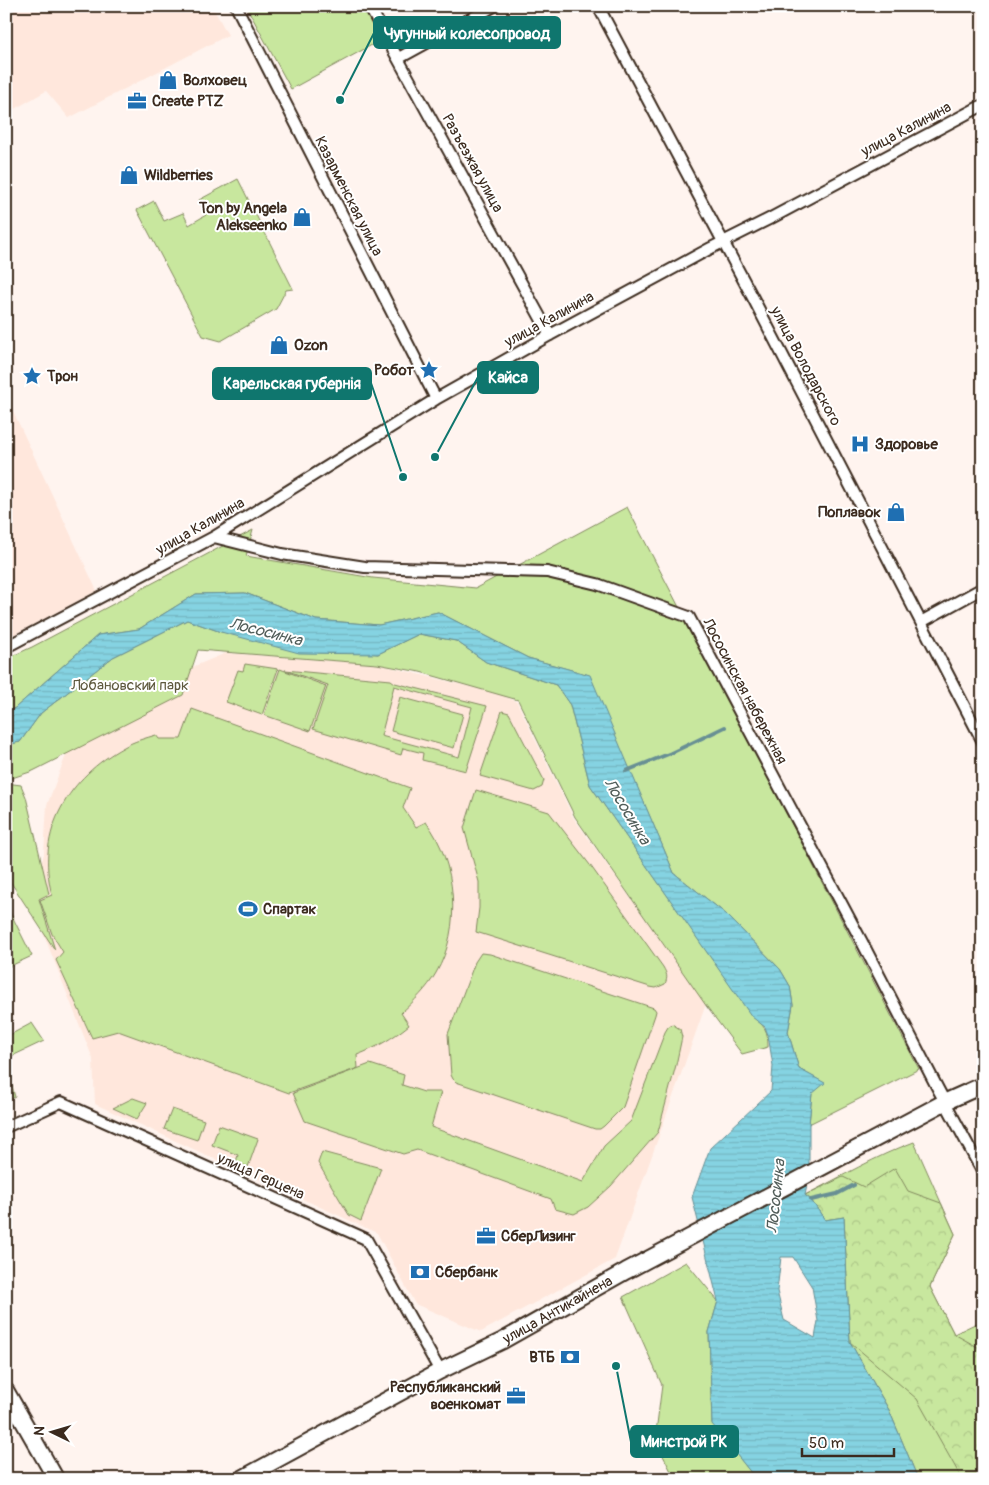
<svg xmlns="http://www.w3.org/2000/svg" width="989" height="1485" viewBox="0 0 989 1485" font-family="Pangolin,sans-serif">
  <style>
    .built { fill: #ffe7dc }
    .green { fill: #c8e79e; stroke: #82885e; fill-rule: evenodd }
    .forest { fill: url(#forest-crowns); stroke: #82885e }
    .water { fill: url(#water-rules); stroke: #678f94; fill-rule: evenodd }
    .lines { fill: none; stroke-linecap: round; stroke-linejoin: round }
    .stream { stroke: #678f94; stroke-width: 4 }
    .street-casing { stroke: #3b2a1e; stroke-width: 14 }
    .secondary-casing { stroke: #3b2a1e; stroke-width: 19 }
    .street { stroke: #fff; stroke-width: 10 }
    .secondary { stroke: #fff; stroke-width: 15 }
    .labels { text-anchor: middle; stroke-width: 4; stroke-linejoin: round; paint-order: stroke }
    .poi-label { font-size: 15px; font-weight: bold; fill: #3b2a1e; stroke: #fff; text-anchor: start }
    .street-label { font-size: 15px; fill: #3b2a1e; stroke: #fff }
    .park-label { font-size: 15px; fill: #5e593e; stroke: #fff }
    .water-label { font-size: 16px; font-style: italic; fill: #515d59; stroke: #fff }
    .leader { fill: none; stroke: #0f766e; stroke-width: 2 }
    .callout-dot { fill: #0f766e; stroke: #fff; stroke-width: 2 }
    .callout { fill: #0f766e; stroke: #0f766e; stroke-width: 2 }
    .callout-label { font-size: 16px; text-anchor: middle; font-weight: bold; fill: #fff }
  </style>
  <defs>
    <pattern id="forest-crowns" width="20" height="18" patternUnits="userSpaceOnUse" patternTransform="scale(1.25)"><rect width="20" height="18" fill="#c8e79e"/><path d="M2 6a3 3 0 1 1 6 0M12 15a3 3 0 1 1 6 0" fill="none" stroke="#adc688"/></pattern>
    <pattern id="water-rules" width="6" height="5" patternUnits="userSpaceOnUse" patternTransform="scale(1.25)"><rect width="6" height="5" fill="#85d3e2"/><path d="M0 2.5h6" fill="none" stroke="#74b5c1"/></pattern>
  </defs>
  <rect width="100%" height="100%" fill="#fff4ef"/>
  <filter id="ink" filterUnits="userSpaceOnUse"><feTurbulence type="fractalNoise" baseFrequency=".02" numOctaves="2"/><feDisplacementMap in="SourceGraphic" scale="10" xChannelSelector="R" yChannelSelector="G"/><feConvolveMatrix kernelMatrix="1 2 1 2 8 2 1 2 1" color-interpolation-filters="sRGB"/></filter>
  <g filter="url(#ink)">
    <path class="built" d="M6 6H212L228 35 69 118 46 91 6 114Z
      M6 396 97 591 6 639Z
      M226 653 377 664 500 694 517 702 573 817 706 1004 615 1259 481 1332 415 1304 377 1233 95 1104 93 1059 30 900 44 854 47 805 82 713Z"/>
    <path class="green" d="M246 6H362L381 40 291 89Z
      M238 179 293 289 286 290 276 309 221 341 203 336 137 210 154 201 164 221 183 213 189 225 206 215 199 200Z
      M627 507 919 1069 809 1124 812 1093 824 1083 799 1069 788 1032 793 1005 790 986 780 969 726 914 674 873 589 675 528 658 438 612 379 625 316 620 245 593 196 594 139 629 98 635 15 708 6 712V659L32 647 253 530 246 556 373 578 476 588Z
      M187 620 221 632 378 654 419 634 456 641 486 662 556 685 570 705 590 785 752 1016C765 1027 768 1029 768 1047L742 1054 707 1007 575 817 518 700 420 672 377 664 198 650 183 695 33 771 6 780V745L20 742 41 713 113 657Z
      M245 664 278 669 262 715 226 702 238 670 243 671Z
      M280 669 326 686 310 731 264 715Z
      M285 670 391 680 395 683 487 706 466 771 422 760 423 753 403 748 401 755 313 729 328 685ZM394 686 472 707 459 757 381 736Z
      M400 697 463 714 454 748 391 731Z
      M192 709 410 788 403 808 416 827 426 822C457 862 462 929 436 973 427 989 414 1001 401 1013L409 1025C393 1038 376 1048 357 1055L358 1068 289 1093 118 1031 92 1038 56 960 63 952 52 934 40 900 52 895C35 831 69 777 124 747 134 741 146 738 156 735L159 739H181Z
      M502 711 509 713 544 780 542 787 534 791 480 776Z
      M6 783 21 785 26 797 49 894 39 899 55 950 6 875Z
      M476 790 549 812 590 865 663 967C667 974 668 977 665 984L656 988 650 987 476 932 479 908V882L464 828Z
      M6 904 32 956 6 968Z
      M481 953 490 954 654 1008 656 1011 655 1015 623 1107 604 1126 600 1129H595L456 1082 453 1079 451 1075 448 1034 475 962Z
      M32 1023 44 1041 10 1057 8 1071 15 1097 6 1102V1037Z
      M672 1024 680 1029 682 1037 676 1065 658 1132 611 1186 588 1207 574 1214 555 1209 551 1199 417 1150 403 1154 305 1121 293 1093 370 1064 404 1075 402 1085 424 1092H441L431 1127 583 1182 604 1146 631 1121 665 1032 668 1027Z
      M133 1098 147 1103 137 1119 113 1108Z
      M172 1109 204 1120 197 1140 164 1129Z
      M219 1125 258 1139 248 1167 236 1162 238 1155 212 1145Z
      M914 1142 955 1234 930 1287 954 1334 979 1322 983 1329V1479H918L889 1410 850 1342 825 1220 805 1195C841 1177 876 1156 914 1142Z
      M322 1152 381 1168 361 1221 349 1215 318 1163Z
      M686 1262 718 1301 709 1332 712 1423 756 1479H675L655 1440 662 1385 623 1297Z"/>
    <path class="forest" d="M895 1168 908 1191 941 1203 955 1234 930 1287 954 1334 983 1350V1479H962L917 1399 850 1342 844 1217 825 1220 811 1200 805 1195 843 1177 864 1187Z"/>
    <path class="water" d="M245 593 316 620 379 625 438 612 528 658 590 675 674 873 726 914 780 969 790 986 793 1005 788 1032 799 1069 825 1083 812 1094 809 1124V1176L805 1195 811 1200 825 1220 844 1217 850 1342 889 1410 918 1479H756L712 1424 709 1332 718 1301 692 1197 710 1148 771 1091 773 1066 768 1035 765 1027 752 1017 590 785 570 705 556 685 486 662 456 641 419 634 378 654 299 653 221 632 187 620 113 657 41 713 20 742 6 745V712L15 708 98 635 139 629 196 594ZM781 1257H793L812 1287 818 1321 815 1338 784 1320 777 1291Z"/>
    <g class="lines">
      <path class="stream" d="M626 771 671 753 725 727
        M811 1200 837 1194 854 1185"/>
      <g class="street-casing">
        <path id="street" d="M236 6 436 399
          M369 6 550 335
          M598 6 753 298 983 742
          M399 58 494 6
          M214 537 282 554 365 567 547 572 597 584 689 617 862 942 938 1089 983 1173
          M921 622 983 588
          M6 647 214 537 436 399 550 335 711 248 771 218 983 105
          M6 1127 61 1102 366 1239 440 1371"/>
      </g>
      <g class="secondary-casing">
        <g id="secondary">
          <path d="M6 1391 56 1479"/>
          <path id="s1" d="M241 1479 440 1371 502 1341 626 1271 945 1102 983 1085"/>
        </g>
      </g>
      <use href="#street" class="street"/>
      <use href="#secondary" class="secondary"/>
    </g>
  </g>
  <defs>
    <g id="shop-bare" transform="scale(1.5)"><path d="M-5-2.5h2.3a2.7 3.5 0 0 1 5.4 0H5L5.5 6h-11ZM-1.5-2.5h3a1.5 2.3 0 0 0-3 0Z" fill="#1f6fb2" stroke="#fff" stroke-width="2.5" paint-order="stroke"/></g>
    <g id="office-bare" transform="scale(1.5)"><path d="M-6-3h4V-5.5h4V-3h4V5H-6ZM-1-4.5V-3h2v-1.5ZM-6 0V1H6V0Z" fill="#1f6fb2" stroke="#fff" stroke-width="2.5" paint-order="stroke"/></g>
    <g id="sight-bare" transform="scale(1.5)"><path d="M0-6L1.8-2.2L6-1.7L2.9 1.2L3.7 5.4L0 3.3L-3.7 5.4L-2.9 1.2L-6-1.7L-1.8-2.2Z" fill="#1f6fb2" stroke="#fff" stroke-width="2.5" paint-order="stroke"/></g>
    <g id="hospital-bare" transform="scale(1.5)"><path d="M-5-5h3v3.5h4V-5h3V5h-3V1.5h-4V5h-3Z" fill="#1f6fb2" stroke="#fff" stroke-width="2.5" paint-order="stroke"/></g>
    <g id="stadium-bare" transform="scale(1.5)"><path d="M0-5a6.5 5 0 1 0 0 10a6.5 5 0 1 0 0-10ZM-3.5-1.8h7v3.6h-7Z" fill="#1f6fb2" stroke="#fff" stroke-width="2.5" paint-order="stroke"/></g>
    <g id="bank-bare" transform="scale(1.5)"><path d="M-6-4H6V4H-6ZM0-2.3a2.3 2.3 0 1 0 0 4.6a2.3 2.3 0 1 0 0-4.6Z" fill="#1f6fb2" stroke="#fff" stroke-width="2.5" paint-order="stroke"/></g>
  </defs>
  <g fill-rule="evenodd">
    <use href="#shop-bare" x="168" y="80"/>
    <use href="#office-bare" x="137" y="101"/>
    <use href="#shop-bare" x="129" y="175"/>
    <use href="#shop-bare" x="302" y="217"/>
    <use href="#shop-bare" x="279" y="345"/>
    <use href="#sight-bare" x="429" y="370"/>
    <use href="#sight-bare" x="32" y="376"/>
    <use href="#hospital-bare" x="860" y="444"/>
    <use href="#shop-bare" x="896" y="512"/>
    <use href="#stadium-bare" x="248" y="909"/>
    <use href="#office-bare" x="486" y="1236"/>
    <use href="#bank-bare" x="420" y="1272"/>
    <use href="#bank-bare" x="570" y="1357"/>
    <use href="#office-bare" x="516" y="1396"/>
  </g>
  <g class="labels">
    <g class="poi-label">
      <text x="183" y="85">Волховец</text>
      <text x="152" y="106">Create PTZ</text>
      <text x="144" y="180">Wildberries</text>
      <text x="287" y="213" text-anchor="end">Ton by Angela<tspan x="287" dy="17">Alekseenko</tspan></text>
      <text x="294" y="350">Ozon</text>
      <text x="414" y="375" text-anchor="end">Робот</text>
      <text x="47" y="381">Трон</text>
      <text x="875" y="449">Здоровье</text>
      <text x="881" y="517" text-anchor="end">Поплавок</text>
      <text x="263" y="914">Спартак</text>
      <text x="501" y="1241">СберЛизинг</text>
      <text x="435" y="1277">Сбербанк</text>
      <text x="555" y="1362" text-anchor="end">ВТБ</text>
      <text x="501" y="1392" text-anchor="end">Республиканский<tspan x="501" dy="17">военкомат</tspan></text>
    </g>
    <g class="street-label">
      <text transform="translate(906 129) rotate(-28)" y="5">улица Калинина</text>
      <text transform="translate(473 163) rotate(61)" y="5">Разъезжая улица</text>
      <text transform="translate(349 196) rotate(63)" y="5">Казарменская улица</text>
      <text transform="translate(549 319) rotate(-29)" y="5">улица Калинина</text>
      <text transform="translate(806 366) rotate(62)" y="5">улица Володарского</text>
      <text transform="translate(200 526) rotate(-30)" y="5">улица Калинина</text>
      <text transform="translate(745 691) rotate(62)" y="5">Лососинская набережная</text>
      <text transform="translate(261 1176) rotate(24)" y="5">улица Герцена</text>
      <text dy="5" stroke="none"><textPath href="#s1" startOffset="359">улица Антикайнена</textPath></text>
    </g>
    <g class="park-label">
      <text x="130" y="690">Лобановский парк</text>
    </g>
    <g class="water-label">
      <text transform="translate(266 631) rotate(14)" y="6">Лососинка</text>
      <text transform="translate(628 811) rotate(59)" y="6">Лососинка</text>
      <text transform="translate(775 1196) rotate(-84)" y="6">Лососинка</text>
    </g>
  </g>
  <path class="leader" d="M340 100L374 33M435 457L478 377M403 477L371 383M616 1366L631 1442"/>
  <g class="callout-dot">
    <circle cx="340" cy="100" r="5"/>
    <circle cx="435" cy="457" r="5"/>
    <circle cx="403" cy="477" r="5"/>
    <circle cx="616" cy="1366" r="5"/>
  </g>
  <g class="callout">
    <rect x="374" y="17" width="186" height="31" rx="5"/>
    <rect x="478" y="362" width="60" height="31" rx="5"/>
    <rect x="213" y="368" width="158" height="31" rx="5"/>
    <rect x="631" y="1426" width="107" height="31" rx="5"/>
  </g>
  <g class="callout-label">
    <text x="467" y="39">Чугунный колесопровод</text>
    <text x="508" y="383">Кайса</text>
    <text x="292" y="389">Карельская губернiя</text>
    <text x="684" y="1447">Минстрой РК</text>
  </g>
  <rect width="989" height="1485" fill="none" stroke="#fff" stroke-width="25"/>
  <rect x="12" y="12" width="964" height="1460" fill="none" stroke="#3b2a1e" stroke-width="2" filter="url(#ink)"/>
  <g transform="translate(52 1432) rotate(275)" stroke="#ffffff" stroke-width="4" paint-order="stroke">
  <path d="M0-4L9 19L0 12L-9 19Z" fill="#3b2a1e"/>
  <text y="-8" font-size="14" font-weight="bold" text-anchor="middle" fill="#3b2a1e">N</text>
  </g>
  <path d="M802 1448v8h92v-8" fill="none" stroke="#3b2a1e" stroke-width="2.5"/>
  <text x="809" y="1448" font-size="15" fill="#3b2a1e" stroke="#ffffff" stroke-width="4" paint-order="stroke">50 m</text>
</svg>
